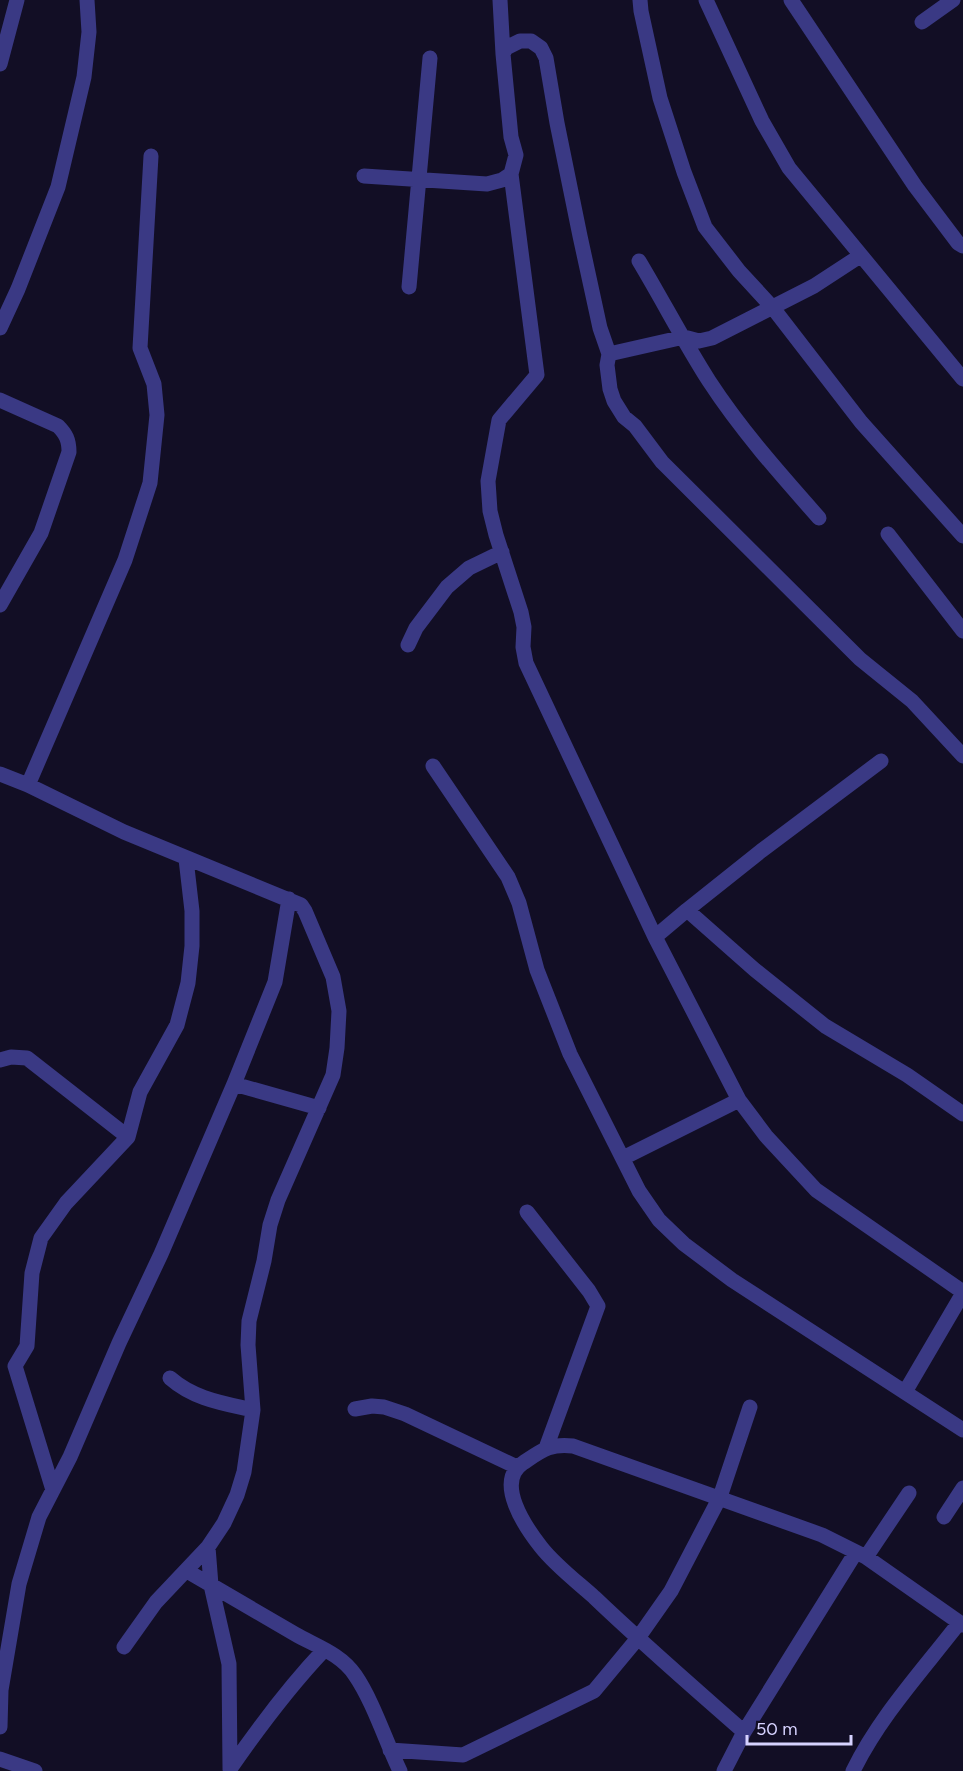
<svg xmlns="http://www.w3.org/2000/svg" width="963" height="1771" viewBox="0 0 963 1771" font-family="Figtree,sans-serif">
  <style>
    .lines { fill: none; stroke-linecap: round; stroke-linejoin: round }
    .minor { stroke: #3a3984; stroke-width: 15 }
  </style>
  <rect width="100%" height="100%" fill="#120e25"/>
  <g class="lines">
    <path class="minor" d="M500 0 503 54
      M640 0 641 11 660 98 684 172 705 227 739 271 773 308 861 422 963 536
      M706 0 762 121 789 168 963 379
      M791 0 915 186 958 243 963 246
      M922 22 953 0
      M0 64 17 0
      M511 174 537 375 499 420 488 481 490 511 496 535 521 612 524 627 523 647 526 663 655 937 739 1100 766 1136 816 1190 963 1292
      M364 176 487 184 502 180 511 174 516 155 511 137 503 54 506 48 520 41H531L541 48 546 58 557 123 580 236 600 328 609 354 607 365 610 389 614 401 624 417 635 426 662 462 860 659 912 701 963 756
      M639 261C663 301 684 342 709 381 741 430 780 474 819 518
      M409 287 430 58
      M0 328 18 289 58 187 84 77 89 32 87 0
      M609 354 684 337 699 341 712 338 814 286 860 256
      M0 400 58 426C66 434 69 440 69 452L41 533 0 605
      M888 534 963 631
      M408 645 416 628 447 587 469 568 502 552
      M433 766 508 877 519 903 537 970 570 1054 639 1191 659 1220 684 1244 732 1280 963 1430
      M0 774 28 785 124 832 301 905 305 911 333 977 339 1011 337 1048 333 1075 278 1200 270 1225 264 1261 249 1321 248 1345 253 1410 244 1472 237 1495 224 1523 208 1547 156 1602 124 1647
      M28 785 125 560 150 483 157 415 154 384 140 348 151 156
      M687 910 761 851 881 761
      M655 937 687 910 755 970 825 1026 907 1075 963 1114
      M0 1060 11 1057 27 1058 128 1137
      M234 1084 319 1108
      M623 1158 739 1100
      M527 1212 589 1291 598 1306 546 1448
      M170 1378C194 1399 222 1403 253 1410
      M905 1392 963 1293
      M355 1409 372 1406 384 1407 405 1414 517 1467
      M53 1490 15 1366 27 1346 32 1273 41 1238 66 1203 128 1137 140 1092 177 1025 188 983 192 946V911L186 859
      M944 1517 963 1488
      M208 1547 211 1585 229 1664 230 1768
      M866 1557 909 1493
      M187 1571C223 1592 259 1613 295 1634 316 1646 341 1654 355 1675 373 1701 386 1742 400 1771
      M0 1727 1 1690 19 1584 39 1517 70 1457 119 1343 161 1254 234 1084 275 982 289 899
      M744 1732C693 1687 642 1643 594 1597 576 1581 555 1565 541 1547 526 1528 494 1482 523 1463 541 1451 550 1443 573 1446L822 1535 866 1557 963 1625
      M390 1750 463 1755 594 1691 638 1638 671 1591 720 1497 750 1407
      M0 1759 35 1771
      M230 1769C259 1727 289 1687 324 1650
      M724 1771 744 1732 856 1552
      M853 1771C880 1716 922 1671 959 1623"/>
  </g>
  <path d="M747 1735v9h104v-9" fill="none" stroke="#d6d2ff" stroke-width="3"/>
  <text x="756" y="1735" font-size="18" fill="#d6d2ff" stroke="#120e25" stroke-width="4.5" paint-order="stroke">50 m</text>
</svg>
